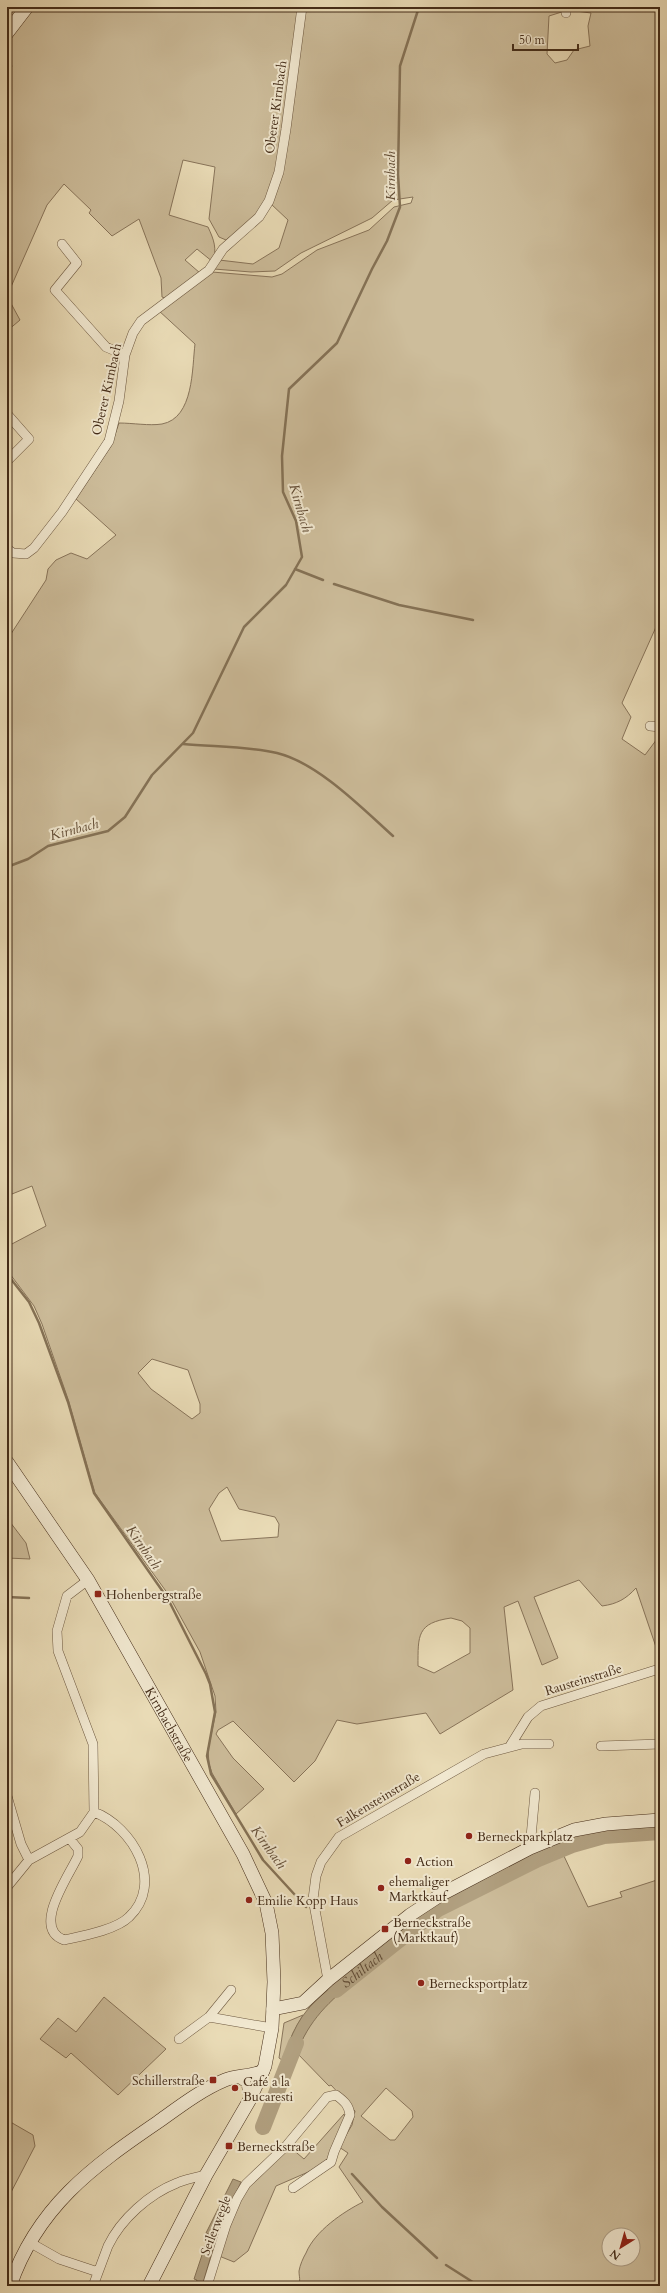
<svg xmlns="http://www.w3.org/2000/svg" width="667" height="2293" viewBox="0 0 667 2293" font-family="Cardo,serif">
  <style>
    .green { fill: #cdbd9b; stroke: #88745a; fill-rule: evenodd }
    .water { fill: #b1a080; stroke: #857256 }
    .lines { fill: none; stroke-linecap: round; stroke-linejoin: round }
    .stream { stroke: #857256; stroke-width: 2.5 }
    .river { stroke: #b1a080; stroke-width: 16 }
    .street-casing { stroke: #6d5840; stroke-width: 10 }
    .secondary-casing { stroke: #442c18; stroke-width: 14 }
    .street { stroke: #f1e8d0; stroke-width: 9 }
    .secondary { stroke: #f1e8d0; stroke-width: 13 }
    .poi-dot { fill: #8f2418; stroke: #f1e8d0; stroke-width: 1.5 }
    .labels { text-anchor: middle; stroke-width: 4; stroke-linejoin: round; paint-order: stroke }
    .street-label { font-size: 13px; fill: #442c18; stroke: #f1e8d0 }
    .poi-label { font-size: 13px; fill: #442c18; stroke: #f1e8d0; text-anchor: start }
    .water-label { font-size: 14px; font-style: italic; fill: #5f4932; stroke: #f1e8d0 }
  </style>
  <rect width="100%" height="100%" fill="#e9dbb6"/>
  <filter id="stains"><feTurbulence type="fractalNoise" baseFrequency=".005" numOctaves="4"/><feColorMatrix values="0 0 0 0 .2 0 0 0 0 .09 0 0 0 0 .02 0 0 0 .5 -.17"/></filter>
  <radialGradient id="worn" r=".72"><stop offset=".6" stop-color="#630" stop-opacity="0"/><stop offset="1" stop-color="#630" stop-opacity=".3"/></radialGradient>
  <path class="green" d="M33 7H300L277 168 267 200 255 217 226 240 219 237 209 219 215 167 183 160 169 215 208 227C214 240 217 248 213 262L197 249 185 260 200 273 165 298 162 297 161 278 139 219 112 236 89 213 91 210 64 184 47 205 7 296V162L9 161 7 76 12 66 9 61 7 64V44Z
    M304 7H660V618L622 703 631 717 622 739 645 755 660 735V1652L658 1653 636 1588C626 1599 617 1604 602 1606L579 1580 534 1597 558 1658 542 1665 518 1601 504 1607 513 1690 440 1734 426 1713 357 1724 337 1720 315 1761 294 1782 233 1721 218 1730 216 1734 233 1758 264 1789 236 1814 212 1773 209 1764 208 1749 216 1712 215 1696 200 1652 168 1594 95 1493 69 1402 42 1324 34 1306 7 1270V1239L10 1245 46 1226 32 1186 7 1196V640L46 580 48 569 56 560 71 553 87 559 116 535 76 499 111 446 119 423C133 423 149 426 162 424 194 418 192 368 195 344L158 310 212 272 272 277 282 274 317 250 369 230 394 207 411 203 413 197 393 200 372 218 301 253 275 271 251 272 214 269 219 260 253 264 279 248 288 220 271 204ZM568 10 591 13 588 26 590 46 574 50 567 60 555 63 547 54 549 16ZM152 1359 188 1370 200 1404V1413L192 1419 151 1389 138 1373ZM227 1487 239 1509 275 1517 279 1524 278 1537 221 1541 209 1509 219 1493ZM451 1618 462 1621 470 1628V1653L434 1673 418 1666C418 1635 417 1623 451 1618Z
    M7 296 20 320 7 331Z
    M7 1518 26 1543 30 1559 7 1558Z
    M563 1854 588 1907 622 1897 620 1892 660 1879V2286H298C301 2280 299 2277 299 2271 300 2265 303 2258 306 2253 315 2231 343 2212 363 2202L339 2167 348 2153 339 2147 352 2125 355 2111 331 2085 329 2086 296 2052 312 2020 325 2005 436 1916ZM386 2088 412 2111 413 2117 395 2140H390L361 2116ZM609 2235H633V2259H609Z
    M104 1997 166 2049 118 2095 71 2053 66 2058 40 2039 58 2018 76 2032Z
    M303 2015 293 2033 282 2060 279 2058 284 2023Z
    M344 2114 345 2118 327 2161 322 2166 276 2186 248 2251 234 2262 219 2256C226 2235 232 2212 244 2193 256 2175 275 2161 291 2148L304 2159Z
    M7 2120 33 2135 35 2146 7 2200Z"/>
  <path class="water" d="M349 1973 355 1980C322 2008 308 2022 292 2063L282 2060C287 2048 291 2036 297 2025 309 2003 330 1988 349 1973Z
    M281 2065 291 2068 267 2128 259 2125Z
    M233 2179 241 2182 218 2232 202 2286H195L197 2280 194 2279 209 2234 206 2233Z"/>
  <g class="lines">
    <path class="stream" d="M295 569 323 580
      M334 584 399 605 473 620
      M183 744C214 747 246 746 277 753 318 763 362 808 393 836
      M7 867 28 859 48 846 108 831 125 817 152 775 193 733 244 627 286 585 302 557 296 521 283 492 282 456 289 389 337 343 372 269 387 241 400 207 398 174 400 66 419 7
      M7 1274 29 1302 39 1323 68 1402 94 1493 168 1599 206 1674 210 1684 215 1712 207 1756 211 1774 263 1860 306 1907
      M7 1597 29 1598
      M352 2174 382 2207 437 2258
      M446 2265 479 2286"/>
    <g class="river">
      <path id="s1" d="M336 1990 438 1909 538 1859 572 1845 604 1836 660 1832"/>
      <path d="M263 2127 296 2043"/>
    </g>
    <g class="street-casing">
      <path id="street" d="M566 7V13
        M62 244 77 263 55 290 106 347 125 355
        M7 414 29 439 7 461
        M7 549 13 553 26 554 34 548 62 512 109 441 119 401 125 355 133 333 141 321 209 270 223 249 259 217 269 201 279 172 286 129 302 7
        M650 726 660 727
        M510 1746 528 1717 541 1706 659 1669
        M601 1746 660 1744
        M7 1796 21 1844 29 1860
        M70 1839 78 1849V1856C69 1876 31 1928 64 1940 82 1936 116 1930 129 1917 165 1883 133 1827 94 1812
        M530 1848 535 1793
        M7 1887 29 1860 80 1832 94 1812 93 1744 58 1651 57 1631 67 1596 88 1580
        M328 1980 313 1899 316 1876 321 1862 339 1837 484 1754 522 1744H549
        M209 2017 272 2028
        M179 2039 209 2017 231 1990
        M237 2077 246 2083 249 2100
        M29 2242 59 2259 98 2272
        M93 2286C98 2273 103 2259 108 2246 121 2219 149 2194 177 2183 186 2179 197 2177 206 2175
        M207 2286 226 2225 237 2199 246 2184 287 2145 327 2097 336 2095C344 2101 349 2105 350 2115L334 2152 331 2162 293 2188"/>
    </g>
    <g class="secondary-casing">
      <g id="secondary">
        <path d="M7 33 27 7"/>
        <path id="s2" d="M7 1462 88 1580 243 1854 266 1903 272 1933 274 1982 272 2028 265 2066 249 2101 206 2175 149 2286"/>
        <path d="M273 2009 303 2003 328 1980 410 1915 442 1894 530 1848 574 1830 606 1824 660 1820"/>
        <path d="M10 2286C37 2207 92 2167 158 2122 179 2107 201 2090 225 2080 237 2075 251 2077 263 2071"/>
      </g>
    </g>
    <use href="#street" class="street"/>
    <use href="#secondary" class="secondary"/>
  </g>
  <g class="poi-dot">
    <rect x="94" y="1590" width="8" height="8" rx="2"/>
    <circle cx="469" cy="1836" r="4"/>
    <circle cx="408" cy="1861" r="4"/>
    <circle cx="381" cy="1888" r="4"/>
    <circle cx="249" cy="1900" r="4"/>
    <rect x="381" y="1925" width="8" height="8" rx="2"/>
    <circle cx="421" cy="1983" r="4"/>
    <rect x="209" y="2076" width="8" height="8" rx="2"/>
    <circle cx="235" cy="2088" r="4"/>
    <rect x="225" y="2142" width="8" height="8" rx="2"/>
  </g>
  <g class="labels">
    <g class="street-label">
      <text transform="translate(275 107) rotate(-82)" y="5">Oberer Kirnbach</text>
      <text transform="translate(106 389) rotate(-77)" y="5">Oberer Kirnbach</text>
      <text transform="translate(583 1679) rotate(-17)" y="5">Rausteinstraße</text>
      <text dy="5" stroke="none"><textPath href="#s2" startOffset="309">Kirnbachstraße</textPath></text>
      <text transform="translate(378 1799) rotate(-31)" y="5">Falkensteinstraße</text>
      <text transform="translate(215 2225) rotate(-69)" y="5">Seilerwegle</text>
    </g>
    <g class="poi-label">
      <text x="106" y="1599">Hohenbergstraße</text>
      <text x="477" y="1841">Berneckparkplatz</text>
      <text x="416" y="1866">Action</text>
      <text x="389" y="1886">ehemaliger<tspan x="389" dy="15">Marktkauf</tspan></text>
      <text x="257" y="1905">Emilie Kopp Haus</text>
      <text x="393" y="1927">Berneckstraße<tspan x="393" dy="15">(Marktkauf)</tspan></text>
      <text x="429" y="1988">Bernecksportplatz</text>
      <text x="205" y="2085" text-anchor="end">Schillerstraße</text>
      <text x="243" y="2086">Café a la<tspan x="243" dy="15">Bucaresti</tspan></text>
      <text x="237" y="2151">Berneckstraße</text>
    </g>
    <g class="water-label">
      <text transform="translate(390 176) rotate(-90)" y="5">Kirnbach</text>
      <text transform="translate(301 508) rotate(74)" y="5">Kirnbach</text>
      <text transform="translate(74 829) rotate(-15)" y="5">Kirnbach</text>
      <text transform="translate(144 1547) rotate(55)" y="5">Kirnbach</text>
      <text transform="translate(269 1847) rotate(54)" y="5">Kirnbach</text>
      <text dy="5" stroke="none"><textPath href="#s1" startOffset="33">Schiltach</textPath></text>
    </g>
  </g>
  <rect width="667" height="2293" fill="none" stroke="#e9dbb6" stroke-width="24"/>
  <rect x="8" y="8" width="651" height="2277" fill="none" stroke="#442c18" stroke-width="2"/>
  <rect x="12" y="12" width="643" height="2269" fill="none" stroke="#442c18"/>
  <g transform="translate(621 2247) rotate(217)"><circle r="19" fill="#f1e8d0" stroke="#ac9d86"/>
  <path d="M0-3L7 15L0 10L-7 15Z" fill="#8f2418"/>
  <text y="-6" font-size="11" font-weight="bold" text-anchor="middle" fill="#442c18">N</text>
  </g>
  <path d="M513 44v6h65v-6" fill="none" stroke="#442c18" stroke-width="2"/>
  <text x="519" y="44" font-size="12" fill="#442c18" stroke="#f1e8d0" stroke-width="3" paint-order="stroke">50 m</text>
  <rect width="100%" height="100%" filter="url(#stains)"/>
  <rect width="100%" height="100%" fill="url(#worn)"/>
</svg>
